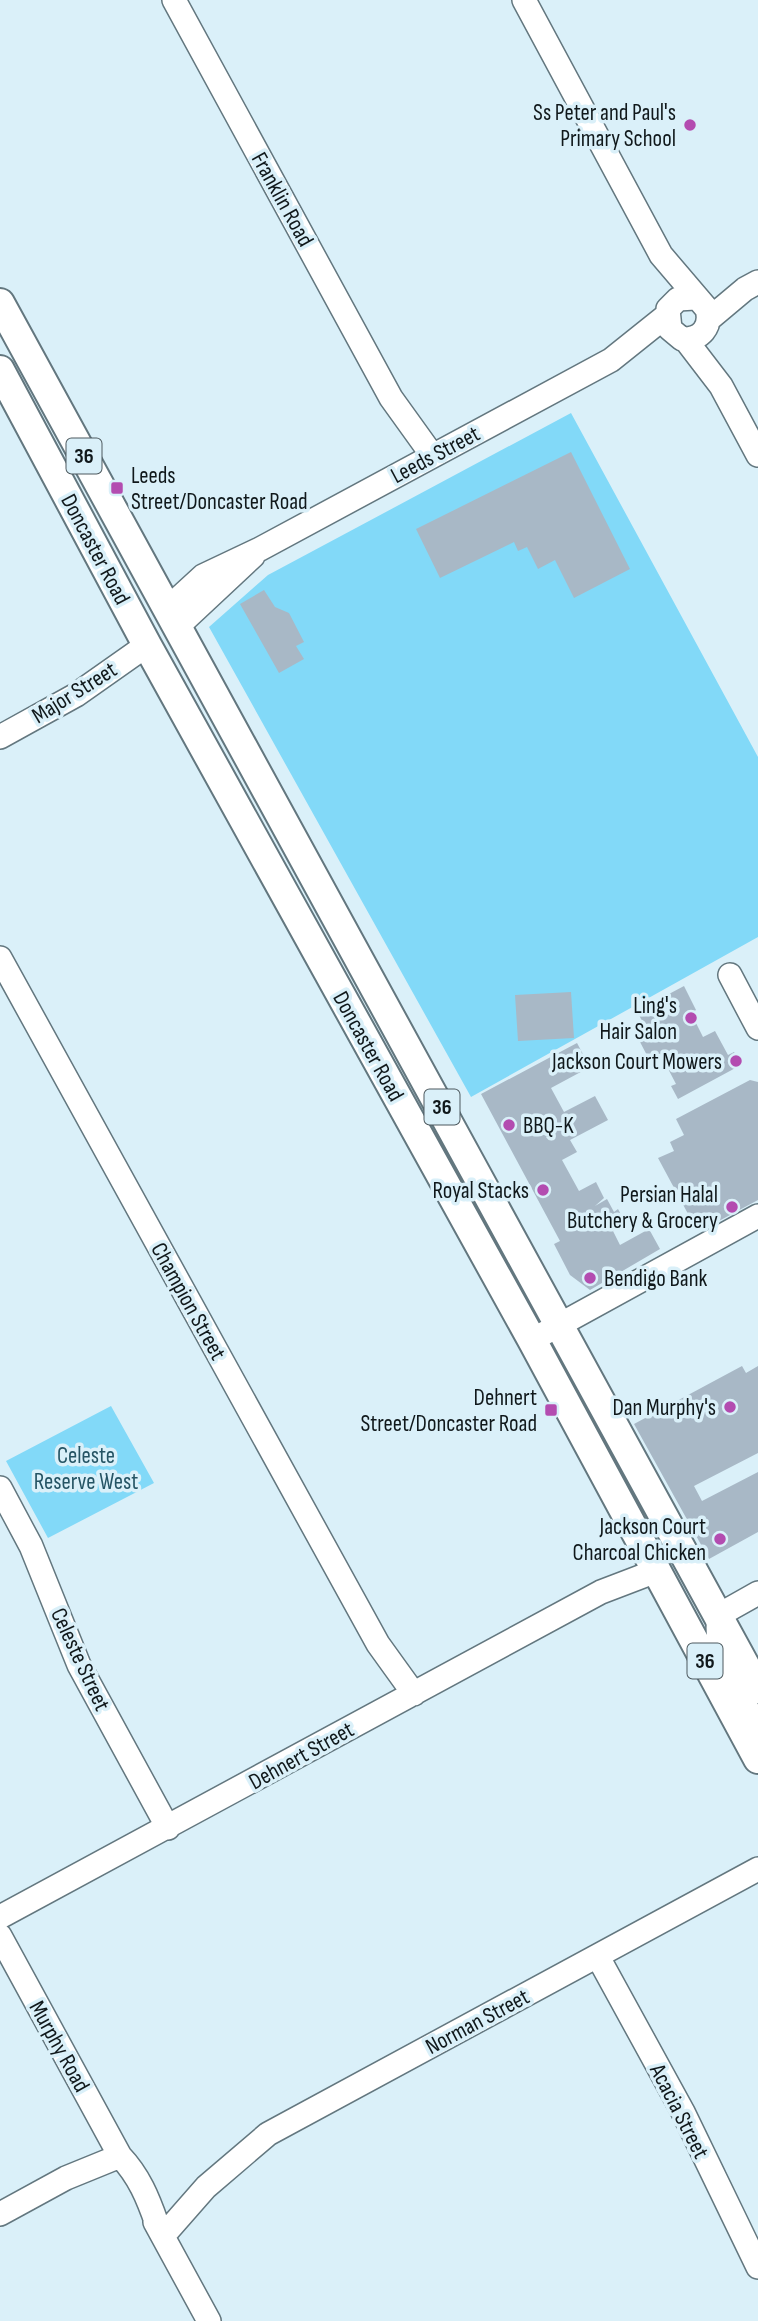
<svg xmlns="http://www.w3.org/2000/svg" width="758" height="2321" viewBox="0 0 758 2321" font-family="'Sofia Sans Condensed',sans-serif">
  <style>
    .green { fill: #82d9f8 }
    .building { fill: #a8b8c6 }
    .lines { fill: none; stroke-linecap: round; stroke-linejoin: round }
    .minor-casing { stroke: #63777f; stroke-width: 26 }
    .major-casing { stroke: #63777f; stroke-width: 32 }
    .minor { stroke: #fff; stroke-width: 23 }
    .major { stroke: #fff; stroke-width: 28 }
    .poi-dot { fill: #b34cb0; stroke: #daf0f9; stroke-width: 2.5 }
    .labels { text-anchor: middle; stroke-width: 7; stroke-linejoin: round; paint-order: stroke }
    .shield { fill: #daf0f9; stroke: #4d595e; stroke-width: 2 }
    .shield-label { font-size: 21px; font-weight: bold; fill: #10181b }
    .poi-label { font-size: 23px; fill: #10181b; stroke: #daf0f9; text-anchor: end }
    .street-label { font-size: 23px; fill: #10181b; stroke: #daf0f9 }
    .park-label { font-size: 23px; fill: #255464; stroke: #daf0f9 }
  </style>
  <rect width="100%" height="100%" fill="#daf0f9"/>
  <path class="green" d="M571 413 758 757V937L471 1097 209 627 268 575Z
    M111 1406 154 1483 48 1538 6 1461Z"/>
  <path class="building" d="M571 452 630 569 574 598 555 560 538 569 527 547 518 551 514 542 440 578 416 529Z
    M264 590 275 607 289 613 304 642 296 646 304 659 279 673 240 604Z
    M684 986 696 1010 691 1013 703 1037 715 1031 728 1055 734 1052 741 1065 678 1099 671 1086 676 1084 663 1059 652 1065 639 1040 649 1035 637 1011Z
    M571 992 574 1038 518 1041 515 995Z
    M577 1043 590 1067 551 1088 564 1112 595 1096 608 1120 570 1140 577 1152 562 1160 579 1191 596 1182 604 1198 595 1206 607 1199 614 1212 618 1209 626 1224 613 1231 620 1245 649 1229 660 1249 590 1290 570 1275 554 1244 560 1241 481 1094Z
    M750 1080 758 1082V1200L704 1229 694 1225 658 1158 674 1151 670 1142 684 1135 676 1119Z
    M742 1366 746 1373 758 1366V1453L694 1486 702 1501 758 1472V1532L709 1559 634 1424Z"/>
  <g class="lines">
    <g class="minor-casing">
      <path id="minor" d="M174 0 391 398 432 455
        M524 0 661 255 707 309C712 327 701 340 682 339L670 329 668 309 678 299 695 298
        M708 320 745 289 758 282
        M685 339 721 386 758 455
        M167 609 203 576 260 549 611 360 666 316
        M177 627 253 556
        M0 737 76 695 147 645
        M0 958 378 1644 414 1694
        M730 975 758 1028
        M532 1340 758 1216
        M0 1488 31 1546 79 1665 168 1828
        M758 1593 719 1615C713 1659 737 1689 758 1728
        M0 1917 601 1592 656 1571
        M0 1936 120 2156C139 2176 148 2198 157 2224
        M598 1957 683 2112 758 2267
        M0 2214 66 2178 120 2156
        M155 2222 209 2321
        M163 2236 206 2187 268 2134 758 1869"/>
    </g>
    <g class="major-casing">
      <path id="major" d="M0 303 758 1689
        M0 370 147 645 532 1340 758 1759"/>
    </g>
    <use href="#minor" class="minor"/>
    <use href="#major" class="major"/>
  </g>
  <g class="poi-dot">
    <circle cx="690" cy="125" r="7"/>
    <rect x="110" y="481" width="14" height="14" rx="3.5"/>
    <circle cx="691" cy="1018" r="7"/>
    <circle cx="736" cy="1061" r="7"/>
    <circle cx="509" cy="1125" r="7"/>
    <circle cx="543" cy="1190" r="7"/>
    <circle cx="732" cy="1207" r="7"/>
    <circle cx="590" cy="1278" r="7"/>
    <circle cx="730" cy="1407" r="7"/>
    <rect x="544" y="1403" width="14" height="14" rx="3.5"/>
    <circle cx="720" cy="1539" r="7"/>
  </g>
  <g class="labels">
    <g class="shield">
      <rect x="66.5" y="438.5" width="35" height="35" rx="5"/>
      <rect x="424.5" y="1089.5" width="35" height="35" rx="5"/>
      <rect x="687.5" y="1643.5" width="35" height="35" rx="5"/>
    </g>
    <g class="shield-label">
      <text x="84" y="463">36</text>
      <text x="442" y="1114">36</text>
      <text x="705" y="1668">36</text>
    </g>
    <g class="poi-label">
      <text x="676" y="120">Ss Peter and Paul's<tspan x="676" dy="26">Primary School</tspan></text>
      <text x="131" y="483" text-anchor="start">Leeds<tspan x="131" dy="26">Street/Doncaster Road</tspan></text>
      <text x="677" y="1013">Ling's<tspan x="677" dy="26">Hair Salon</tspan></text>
      <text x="722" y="1069">Jackson Court Mowers</text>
      <text x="523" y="1133" text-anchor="start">BBQ-K</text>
      <text x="529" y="1198">Royal Stacks</text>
      <text x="718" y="1202">Persian Halal<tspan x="718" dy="26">Butchery &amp; Grocery</tspan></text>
      <text x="604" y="1286" text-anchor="start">Bendigo Bank</text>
      <text x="537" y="1405">Dehnert<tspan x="537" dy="26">Street/Doncaster Road</tspan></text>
      <text x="716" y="1415">Dan Murphy's</text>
      <text x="706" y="1534">Jackson Court<tspan x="706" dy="26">Charcoal Chicken</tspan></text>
    </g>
    <g class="street-label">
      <text transform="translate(283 199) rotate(61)" y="8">Franklin Road</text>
      <text transform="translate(435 454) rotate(-28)" y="8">Leeds Street</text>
      <text transform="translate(96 549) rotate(62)" y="8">Doncaster Road</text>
      <text transform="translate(74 692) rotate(-32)" y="8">Major Street</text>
      <text transform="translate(369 1046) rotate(61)" y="8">Doncaster Road</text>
      <text transform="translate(189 1301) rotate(61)" y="8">Champion Street</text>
      <text transform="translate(81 1659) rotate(65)" y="8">Celeste Street</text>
      <text transform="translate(301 1755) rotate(-29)" y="8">Dehnert Street</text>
      <text transform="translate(477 2021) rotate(-28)" y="8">Norman Street</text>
      <text transform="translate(60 2046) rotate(61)" y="8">Murphy Road</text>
      <text transform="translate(680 2111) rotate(63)" y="8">Acacia Street</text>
    </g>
    <g class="park-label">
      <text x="86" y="1463">Celeste<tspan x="86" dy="26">Reserve West</tspan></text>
    </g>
  </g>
</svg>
